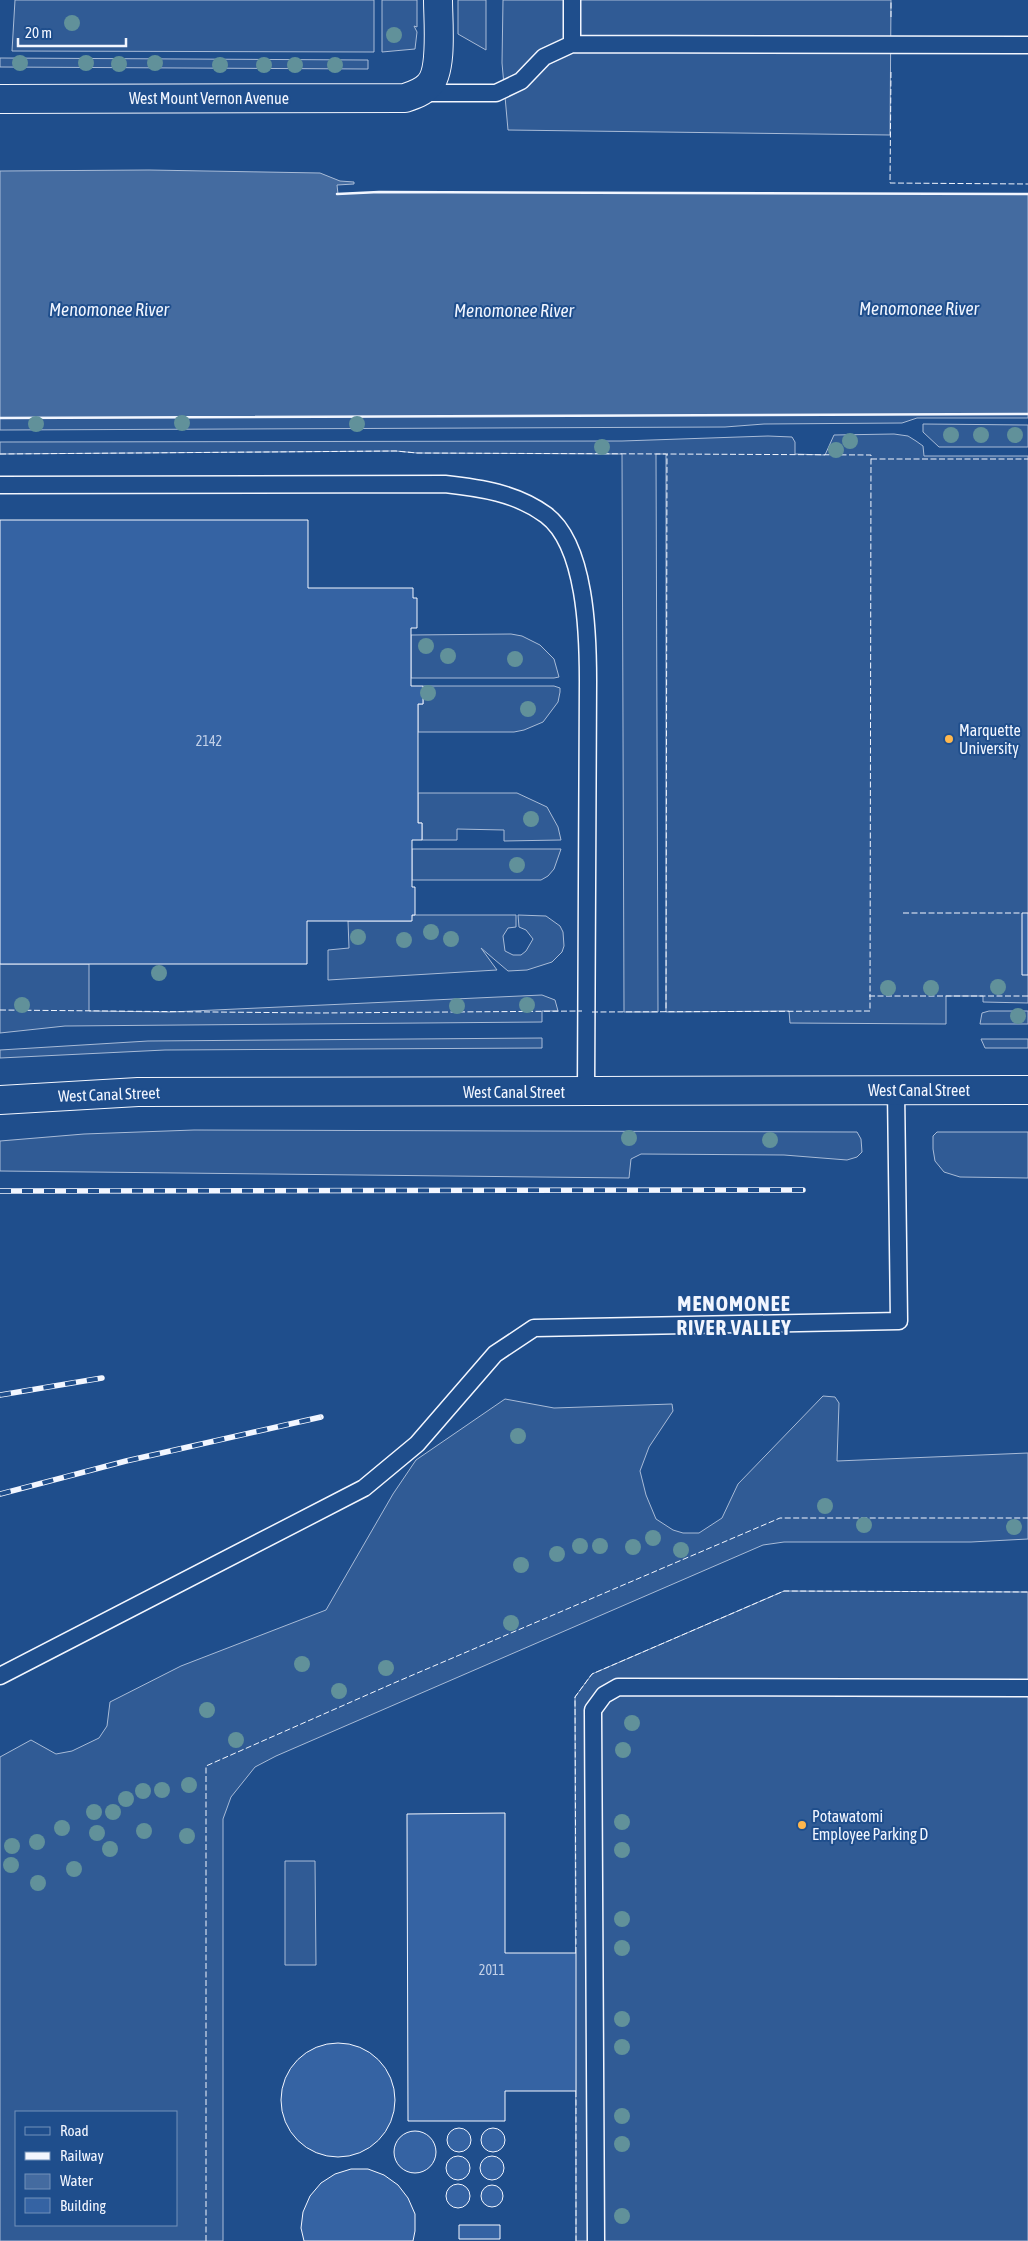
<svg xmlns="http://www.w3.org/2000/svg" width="1028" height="2241" viewBox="0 0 1028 2241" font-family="'Asap Condensed',sans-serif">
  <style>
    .built { fill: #305b95; stroke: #a8bbd7; fill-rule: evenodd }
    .water { fill: #446ba0; stroke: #a8bbd7 }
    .building { fill: #3563a3; stroke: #f2f6ff }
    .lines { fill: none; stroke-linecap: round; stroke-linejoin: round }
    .service-casing { stroke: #f2f6ff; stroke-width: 19 }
    .minor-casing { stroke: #f2f6ff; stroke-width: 30 }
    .tertiary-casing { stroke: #f2f6ff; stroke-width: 30 }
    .service { stroke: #1f4e8c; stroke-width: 16 }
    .minor { stroke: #1f4e8c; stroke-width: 28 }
    .tertiary { stroke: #1f4e8c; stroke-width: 28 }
    .rail-casing { stroke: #f2f6ff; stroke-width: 5.5 }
    .rail { stroke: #1f4e8c; stroke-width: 4; stroke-dasharray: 11; stroke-linecap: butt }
    .fence { stroke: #f2f6ff; stroke-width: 1; stroke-dasharray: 6 2.5; stroke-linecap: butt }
    .wall { stroke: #f2f6ff; stroke-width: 2.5 }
    .tree { fill: #61919a }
    .poi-dot { fill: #ffb74d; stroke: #1f4e8c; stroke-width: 2 }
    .labels { text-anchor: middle; stroke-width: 4; stroke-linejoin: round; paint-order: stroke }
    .number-label { font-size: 14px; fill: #c3d1e8 }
    .street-label { font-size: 16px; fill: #f2f6ff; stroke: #1f4e8c }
    .poi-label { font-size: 16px; fill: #f2f6ff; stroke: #1f4e8c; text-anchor: start }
    .water-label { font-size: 18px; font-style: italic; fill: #f2f6ff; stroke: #1f4e8c }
    .district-label { font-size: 21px; font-weight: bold; letter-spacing: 1px; fill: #f2f6ff; stroke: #1f4e8c }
  </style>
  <rect width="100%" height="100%" fill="#1f4e8c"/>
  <path class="built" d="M15 0H374V52L12 51Z
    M382 0H417V27L414 26 417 32 415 49 382 52Z
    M458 0H486V50L458 34Z
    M503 0H891L890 135 508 130 502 63Z
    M0 58 368 60V69L0 67Z
    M1028 414V418H917L902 423 764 424 725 427 0 430V418Z
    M923 424 1028 425V447H939L923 432Z
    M894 434 908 436 916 441 923 446 924 456H1028V1003L983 1002V996H946V1024L790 1023 789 1011 666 1012V454H656L658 1012H624L622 454 417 453 396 451 0 454V442L622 441 768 436 792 437 795 442V454L825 455 834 435Z
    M511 634 522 636 540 645 554 659 559 677 554 678H411V635Z
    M423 686H554L560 688V692L558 702 543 722 524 730 514 732H418V704H423Z
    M418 793H517L547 807 558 827 561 840 504 841V830L457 829V840H422V823H418Z
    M412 849H561L554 869 548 876 541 880H412Z
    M412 915H516V927L508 928 503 936 505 951 513 955H521L526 951 533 939 526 930 519 927 518 915 546 916 560 926 563 932 564 946 562 952 552 962 527 970 508 971 481 948 497 970 328 980V950L349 948 348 921H411Z
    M0 964H89V1011L171 1012 542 995 555 1000 558 1011H542V1022L65 1026 0 1033Z
    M989 1011H1028V1024H980L982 1013Z
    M542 1038V1048L165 1050 0 1058V1050L148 1041Z
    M981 1039H1028V1048H985Z
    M194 1130 857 1132 861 1139 862 1152 857 1157 847 1160 784 1155 641 1154 631 1159 629 1178 0 1171V1141L84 1134Z
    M937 1132H1028V1178L960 1177 944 1172 935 1161 933 1149V1136Z
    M823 1396 835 1397 839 1403 837 1461 1028 1453V1539L971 1542H784L763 1545 276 1756 255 1767 231 1797 223 1819V2241H0V1757L31 1740 56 1754 72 1751 99 1738 107 1726 110 1702 181 1666 326 1610 393 1494 416 1460 505 1399 554 1408 672 1404 673 1411 649 1447 640 1471 646 1495 656 1519 673 1530 683 1533H699L722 1518 738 1484ZM16 2112H176V2225H16Z
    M784 1591 1028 1592V2241H576L575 1697 592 1674Z
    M285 1861H315L316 1965H285Z"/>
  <path class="water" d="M149 170 320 173 340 181 354 182V184L337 185 338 194 380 192 1028 194V414L0 418V171Z"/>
  <path class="building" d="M0 520H308V588H413V598H417V628H411V686H423V704H418V823H422V840H412V887H415V915H412V921H307V964H0Z
    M1022 913H1028V975H1022Z
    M505 1813V1953H576V2091H505V2121H408L407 1814Z
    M281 2100a57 57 0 1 1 114 0a57 57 0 1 1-114 0Z
    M447 2140a12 12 0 1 1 24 0a12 12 0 1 1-24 0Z
    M481 2140a12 12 0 1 1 24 0a12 12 0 1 1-24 0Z
    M394 2152a21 21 0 1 1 42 0a21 21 0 1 1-42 0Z
    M446 2168a12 12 0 1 1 24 0a12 12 0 1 1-24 0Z
    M480 2168a12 12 0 1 1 24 0a12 12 0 1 1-24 0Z
    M351 2169H368L384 2175 398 2185 408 2198 415 2214V2231L413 2241H304L301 2228 303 2212 310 2196 321 2183 335 2174Z
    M446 2196a12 12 0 1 1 24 0a12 12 0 1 1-24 0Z
    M481 2196a11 11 0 1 1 22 0a11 11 0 1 1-22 0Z
    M459 2225H500V2239H459Z"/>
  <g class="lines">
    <g class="service-casing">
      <path id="service" d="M572 44V0
        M419 93H496L521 81 544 57 572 44 1028 45
        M0 485 445 484C481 488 516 493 546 515 586 545 588 635 588 681L586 1092
        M0 1676 364 1488 417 1444 495 1354 534 1328 899 1321 896 1090
        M596 2241 593 1710 604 1695 618 1687 1028 1688"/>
    </g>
    <g class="minor-casing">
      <path id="minor" d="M0 99 405 98C414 95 423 92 429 85 443 71 438 20 438 0"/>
    </g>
    <g class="tertiary-casing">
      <path id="tertiary" d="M0 1100 138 1092 1028 1090"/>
    </g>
    <use href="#service" class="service"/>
    <use href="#minor" class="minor"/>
    <use href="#tertiary" class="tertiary"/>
    <g class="rail-casing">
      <path id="rail" d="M0 1191 803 1190
        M0 1395 102 1378
        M0 1494 126 1461 321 1417"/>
    </g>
    <use href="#rail" class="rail"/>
    <path class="fence" d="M891 17V0
      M891 72 890 183 1028 184
      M0 454 396 451 417 453 667 454 666 1012
      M871 459H1028
      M903 913H1022
      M869 996H1028
      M0 1010 320 1013 582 1011
      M592 1012 870 1011 871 455 667 454
      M576 1953 575 1697 592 1674 784 1591 1028 1592
      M576 2091V2241
      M206 2241V1766L394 1683 780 1518H1028"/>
    <path class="wall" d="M337 194 379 192 1028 194
      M0 418 1028 414"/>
  </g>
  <g class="tree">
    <circle cx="72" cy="23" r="8"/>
    <circle cx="394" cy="35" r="8"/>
    <circle cx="20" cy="63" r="8"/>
    <circle cx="86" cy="63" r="8"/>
    <circle cx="155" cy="63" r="8"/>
    <circle cx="119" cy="64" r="8"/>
    <circle cx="220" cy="65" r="8"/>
    <circle cx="264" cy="65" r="8"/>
    <circle cx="295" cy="65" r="8"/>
    <circle cx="335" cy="65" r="8"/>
    <circle cx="182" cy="423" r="8"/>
    <circle cx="36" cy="424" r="8"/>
    <circle cx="357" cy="424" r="8"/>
    <circle cx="951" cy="435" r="8"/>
    <circle cx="981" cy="435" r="8"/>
    <circle cx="1015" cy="435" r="8"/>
    <circle cx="850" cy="441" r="8"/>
    <circle cx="602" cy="447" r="8"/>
    <circle cx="836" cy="450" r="8"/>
    <circle cx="426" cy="646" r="8"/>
    <circle cx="448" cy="656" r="8"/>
    <circle cx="515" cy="659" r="8"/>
    <circle cx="428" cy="693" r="8"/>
    <circle cx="528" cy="709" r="8"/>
    <circle cx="531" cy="819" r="8"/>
    <circle cx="517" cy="865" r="8"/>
    <circle cx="431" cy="932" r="8"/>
    <circle cx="358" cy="937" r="8"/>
    <circle cx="451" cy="939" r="8"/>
    <circle cx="404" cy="940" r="8"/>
    <circle cx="159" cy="973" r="8"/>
    <circle cx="998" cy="987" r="8"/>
    <circle cx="888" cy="988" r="8"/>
    <circle cx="931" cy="988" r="8"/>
    <circle cx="22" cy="1005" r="8"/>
    <circle cx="527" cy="1005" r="8"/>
    <circle cx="457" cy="1006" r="8"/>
    <circle cx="1018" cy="1016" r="8"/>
    <circle cx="629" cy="1138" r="8"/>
    <circle cx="770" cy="1140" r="8"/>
    <circle cx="518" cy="1436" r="8"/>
    <circle cx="825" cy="1506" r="8"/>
    <circle cx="864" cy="1525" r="8"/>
    <circle cx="1014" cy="1527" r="8"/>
    <circle cx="653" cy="1538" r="8"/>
    <circle cx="580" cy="1546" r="8"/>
    <circle cx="600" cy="1546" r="8"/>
    <circle cx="633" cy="1547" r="8"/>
    <circle cx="681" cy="1550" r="8"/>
    <circle cx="557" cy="1554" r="8"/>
    <circle cx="521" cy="1565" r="8"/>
    <circle cx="511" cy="1623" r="8"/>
    <circle cx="302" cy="1664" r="8"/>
    <circle cx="386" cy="1668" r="8"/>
    <circle cx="339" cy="1691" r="8"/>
    <circle cx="207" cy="1710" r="8"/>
    <circle cx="632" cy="1723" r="8"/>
    <circle cx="236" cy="1740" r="8"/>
    <circle cx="623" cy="1750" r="8"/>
    <circle cx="189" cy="1785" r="8"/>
    <circle cx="162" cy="1790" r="8"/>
    <circle cx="143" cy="1791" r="8"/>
    <circle cx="126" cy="1799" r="8"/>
    <circle cx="94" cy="1812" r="8"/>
    <circle cx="113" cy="1812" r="8"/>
    <circle cx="622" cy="1822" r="8"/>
    <circle cx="62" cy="1828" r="8"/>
    <circle cx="144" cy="1831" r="8"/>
    <circle cx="97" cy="1833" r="8"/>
    <circle cx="187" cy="1836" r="8"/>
    <circle cx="37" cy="1842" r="8"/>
    <circle cx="12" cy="1846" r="8"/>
    <circle cx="110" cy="1849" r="8"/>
    <circle cx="622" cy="1850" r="8"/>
    <circle cx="11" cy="1865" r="8"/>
    <circle cx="74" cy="1869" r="8"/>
    <circle cx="38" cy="1883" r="8"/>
    <circle cx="622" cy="1919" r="8"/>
    <circle cx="622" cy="1948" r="8"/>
    <circle cx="622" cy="2019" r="8"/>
    <circle cx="622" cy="2047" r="8"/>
    <circle cx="622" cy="2116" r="8"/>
    <circle cx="622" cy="2144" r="8"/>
    <circle cx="622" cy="2216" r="8"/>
  </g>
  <g class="poi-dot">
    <circle cx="949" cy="739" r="5"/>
    <circle cx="802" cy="1825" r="5"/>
  </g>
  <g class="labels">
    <g class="number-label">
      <text x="209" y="746">2142</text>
      <text x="492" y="1975">2011</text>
    </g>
    <g class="street-label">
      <text x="209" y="104">West Mount Vernon Avenue</text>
      <text x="919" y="1096">West Canal Street</text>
      <text x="514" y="1098">West Canal Street</text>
      <text transform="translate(109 1094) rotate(-2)" y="6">West Canal Street</text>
    </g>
    <g class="poi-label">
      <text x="959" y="736">Marquette<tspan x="959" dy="18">University</tspan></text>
      <text x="812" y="1822">Potawatomi<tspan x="812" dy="18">Employee Parking D</tspan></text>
    </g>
    <g class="water-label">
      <text x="919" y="315">Menomonee River</text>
      <text x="109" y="316">Menomonee River</text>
      <text x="514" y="317">Menomonee River</text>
    </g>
    <g class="district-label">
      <text x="734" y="1311">MENOMONEE<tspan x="734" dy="24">RIVER VALLEY</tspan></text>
    </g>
  </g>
  <rect x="15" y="2111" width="162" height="115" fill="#1f4e8c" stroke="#7391ba"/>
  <rect x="25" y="2127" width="25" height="8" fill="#1f4e8c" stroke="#7391ba"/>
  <text x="60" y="2136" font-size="15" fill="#f2f6ff">Road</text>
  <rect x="25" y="2152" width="25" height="8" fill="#f2f6ff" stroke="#7391ba"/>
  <text x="60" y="2161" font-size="15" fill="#f2f6ff">Railway</text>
  <rect x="25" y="2174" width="25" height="15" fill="#446ba0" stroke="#7391ba"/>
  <text x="60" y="2186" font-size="15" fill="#f2f6ff">Water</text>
  <rect x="25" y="2198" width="25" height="15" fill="#3563a3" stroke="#7391ba"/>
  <text x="60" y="2211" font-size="15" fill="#f2f6ff">Building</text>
  <path d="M18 38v8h108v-8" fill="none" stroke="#f2f6ff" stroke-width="2.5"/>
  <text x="25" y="38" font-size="15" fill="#f2f6ff" stroke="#1f4e8c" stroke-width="4" paint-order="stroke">20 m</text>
</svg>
